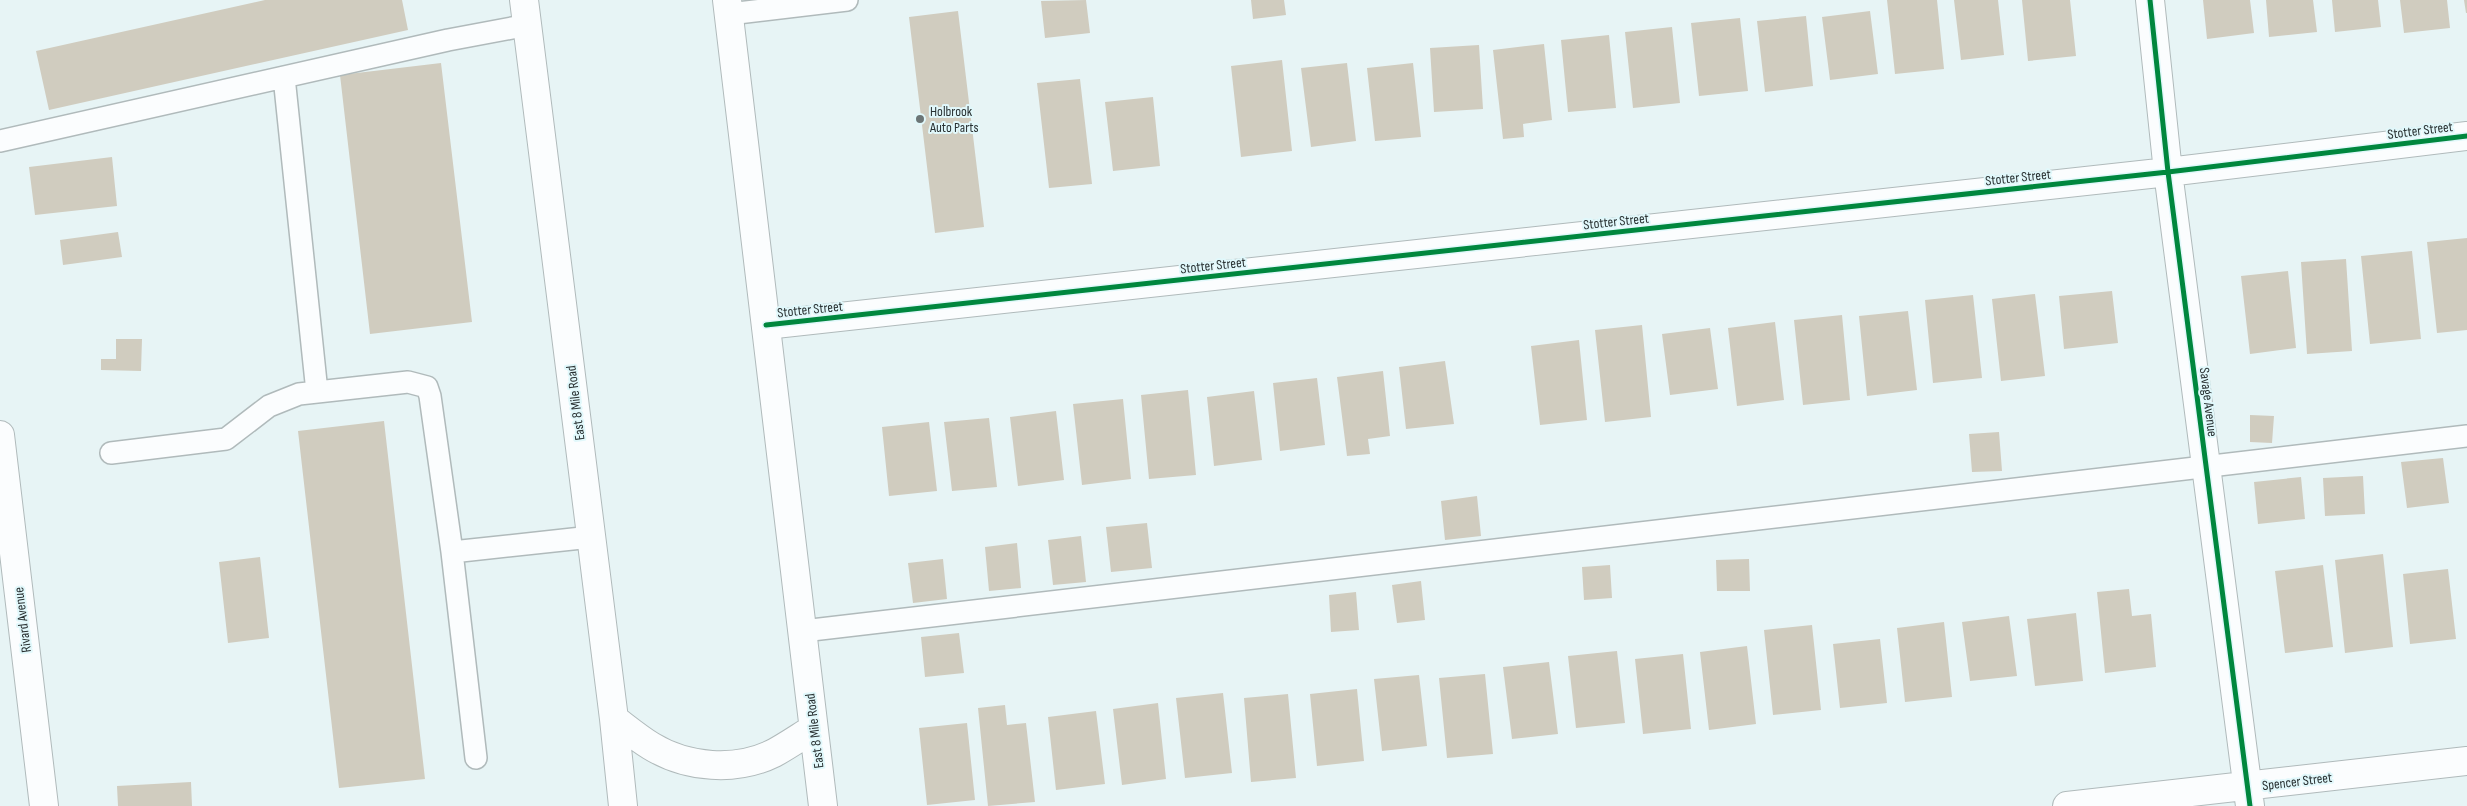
<svg xmlns="http://www.w3.org/2000/svg" width="2467" height="806" viewBox="0 0 2467 806" font-family="'Sofia Sans Condensed',sans-serif">
  <style>
    .building { fill: #d0ccbf }
    .lines { fill: none; stroke-linecap: round; stroke-linejoin: round }
    .lane-casing { stroke: #b0babb; stroke-width: 24 }
    .street-casing { stroke: #b0babb; stroke-width: 30 }
    .highway-casing { stroke: #b0babb; stroke-width: 30 }
    .lane { stroke: #fbfdfe; stroke-width: 21 }
    .street { stroke: #fbfdfe; stroke-width: 28 }
    .highway { stroke: #fbfdfe; stroke-width: 28 }
    .cycleway-casing { stroke: #e1f8fb; stroke-width: 8 }
    .cycleway { stroke: #00873e; stroke-width: 5 }
    .poi-dot { fill: #6c7576; stroke: #e1f8fb; stroke-width: 2 }
    .labels { text-anchor: middle; stroke-width: 4; stroke-linejoin: round; paint-order: stroke }
    .poi-label { font-size: 14px; fill: #293132; stroke: #e1f8fb; text-anchor: start }
    .street-label { font-size: 14px; fill: #293132; stroke: #e1f8fb }
  </style>
  <rect width="100%" height="100%" fill="#e7f4f5"/>
  <path class="building" d="M265 0H402L408 30 49 110 36 51Z
    M1086 0 1090 33 1045 38 1041 1Z
    M1251 0H1284L1286 15 1253 19Z
    M1887 0H1937L1944 69 1895 74Z
    M1954 0H1998L2004 55 1961 60Z
    M2022 0H2070L2076 56 2028 61Z
    M2203 0H2250L2254 33 2207 39Z
    M2266 0H2313L2317 32 2269 37Z
    M2332 0H2378L2381 27 2335 32Z
    M2400 0H2447L2450 28 2404 33Z
    M2464 0H2467V13H2466Z
    M958 11 984 227 935 233 909 17Z
    M1870 11 1878 74 1830 80 1822 17Z
    M1806 16 1813 86 1765 92 1757 21Z
    M1740 18 1748 91 1699 96 1691 23Z
    M1672 27 1680 103 1633 108 1625 32Z
    M1609 35 1616 108 1568 112 1561 40Z
    M1544 44 1552 120 1523 124 1524 137 1503 139 1493 50Z
    M1479 45 1483 109 1434 112 1430 48Z
    M1282 60 1292 151 1241 157 1231 66Z
    M441 63 472 322 370 334 340 75Z
    M1347 63 1356 141 1311 147 1301 68Z
    M1413 63 1421 137 1375 141 1367 68Z
    M1080 79 1092 184 1049 188 1037 83Z
    M1153 97 1160 166 1113 171 1105 102Z
    M112 157 117 206 35 215 29 167Z
    M118 232 122 257 63 265 60 240Z
    M2467 238V330L2437 333 2427 242Z
    M2412 251 2421 339 2370 344 2361 256Z
    M2346 259 2352 351 2307 354 2301 262Z
    M2288 271 2296 348 2250 354 2241 276Z
    M2112 291 2118 343 2064 349 2059 296Z
    M2035 294 2045 376 2001 381 1992 299Z
    M1973 295 1982 378 1933 383 1925 300Z
    M1908 311 1917 390 1867 396 1859 316Z
    M1842 315 1850 400 1803 405 1794 320Z
    M1775 322 1784 400 1737 406 1728 328Z
    M1642 325 1651 417 1605 422 1595 330Z
    M1710 328 1718 389 1670 395 1662 334Z
    M116 339H142L141 371 101 370V359H116Z
    M1579 340 1587 420 1540 425 1531 346Z
    M1445 361 1454 424 1406 429 1399 367Z
    M1383 371 1390 436 1368 439 1370 454 1347 456 1337 377Z
    M1317 378 1325 445 1280 451 1273 383Z
    M1188 390 1196 475 1149 479 1141 395Z
    M1254 391 1262 460 1214 466 1207 397Z
    M1123 399 1131 479 1082 485 1073 404Z
    M1056 411 1064 480 1018 486 1010 417Z
    M2250 415 2274 416 2272 443 2250 442Z
    M989 418 997 487 952 491 944 422Z
    M384 421 425 779 339 788 298 431Z
    M929 422 937 491 889 496 882 427Z
    M1999 432 2002 471 1972 472 1969 434Z
    M2443 458 2449 503 2407 508 2401 462Z
    M2363 476 2365 514 2325 516 2323 478Z
    M2301 477 2305 519 2258 524 2254 482Z
    M1477 496 1481 536 1445 540 1441 501Z
    M1147 523 1152 568 1111 572 1106 527Z
    M1081 536 1086 582 1053 585 1048 540Z
    M1017 543 1021 588 989 591 985 547Z
    M2383 554 2393 647 2345 653 2335 560Z
    M260 557 269 638 228 643 219 562Z
    M943 559 947 599 913 603 908 563Z
    M1749 559 1750 591H1717L1716 560Z
    M1610 565 1612 598 1584 600 1582 567Z
    M2323 565 2333 647 2285 653 2275 571Z
    M2448 569 2456 639 2410 644 2403 574Z
    M1421 581 1425 620 1397 623 1392 585Z
    M2129 589 2132 616 2151 614 2156 667 2105 673 2097 592Z
    M1356 592 1359 630 1331 632 1329 595Z
    M2076 613 2083 681 2035 686 2027 619Z
    M2009 616 2017 676 1970 681 1962 622Z
    M1944 622 1952 697 1905 702 1897 628Z
    M1812 625 1821 710 1773 715 1764 630Z
    M959 633 964 673 925 677 921 637Z
    M1880 639 1887 703 1840 708 1833 644Z
    M1747 646 1756 724 1709 730 1700 652Z
    M1617 651 1625 723 1576 728 1568 656Z
    M1683 654 1691 729 1643 734 1635 659Z
    M1549 662 1558 734 1512 739 1503 667Z
    M1485 674 1493 754 1447 758 1439 678Z
    M1419 675 1427 746 1382 751 1374 679Z
    M1357 689 1364 761 1317 766 1310 694Z
    M1223 693 1232 773 1185 778 1176 698Z
    M1288 694 1296 778 1251 782 1244 698Z
    M1158 703 1166 779 1122 785 1113 709Z
    M1005 705 1007 725 1026 723 1035 802 988 806 978 708Z
    M1096 711 1105 784 1056 790 1048 717Z
    M967 723 975 800 927 805 919 728Z
    M191 782 192 806H118L117 786Z"/>
  <g class="lines">
    <g class="lane-casing">
      <path id="lane" d="M729 14 847 0
        M284 77 317 392
        M0 141 448 40 528 25
        M111 453 226 439 269 406 299 394 408 382 427 387 430 396 452 552 591 537
        M452 552 476 758
        M803 631 2467 436"/>
    </g>
    <g class="street-casing">
      <path id="street" d="M2150 0 2168 172 2250 806
        M766 325 2168 172 2467 136
        M0 435 44 806
        M2067 806 2467 761"/>
    </g>
    <g class="highway-casing">
      <path id="highway" d="M524 0 614 719 623 806
        M727 0 823 806
        M614 719C626 728 638 738 651 746 687 768 736 772 774 753 787 746 800 737 813 729"/>
    </g>
    <use href="#lane" class="lane"/>
    <use href="#street" class="street"/>
    <use href="#highway" class="highway"/>
    <g class="cycleway-casing">
      <path id="cycleway" d="M2150 0 2168 172 2250 806
        M766 325 2168 172 2467 136"/>
    </g>
    <use href="#cycleway" class="cycleway"/>
  </g>
  <circle class="poi-dot" cx="920" cy="119" r="5"/>
  <g class="labels">
    <g class="poi-label">
      <text x="930" y="116">Holbrook<tspan x="930" dy="16">Auto Parts</tspan></text>
    </g>
    <g class="street-label">
      <text transform="translate(2420 130) rotate(-7)" y="5">Stotter Street</text>
      <text transform="translate(2018 177) rotate(-6)" y="5">Stotter Street</text>
      <text transform="translate(1616 221) rotate(-6)" y="5">Stotter Street</text>
      <text transform="translate(1213 265) rotate(-6)" y="5">Stotter Street</text>
      <text transform="translate(810 309) rotate(-6)" y="5">Stotter Street</text>
      <text transform="translate(2209 402) rotate(83)" y="5">Savage Avenue</text>
      <text transform="translate(575 403) rotate(-97)" y="5">East 8 Mile Road</text>
      <text transform="translate(22 620) rotate(-97)" y="5">Rivard Avenue</text>
      <text transform="translate(814 731) rotate(-97)" y="5">East 8 Mile Road</text>
      <text transform="translate(2297 781) rotate(-7)" y="5">Spencer Street</text>
    </g>
  </g>
</svg>
